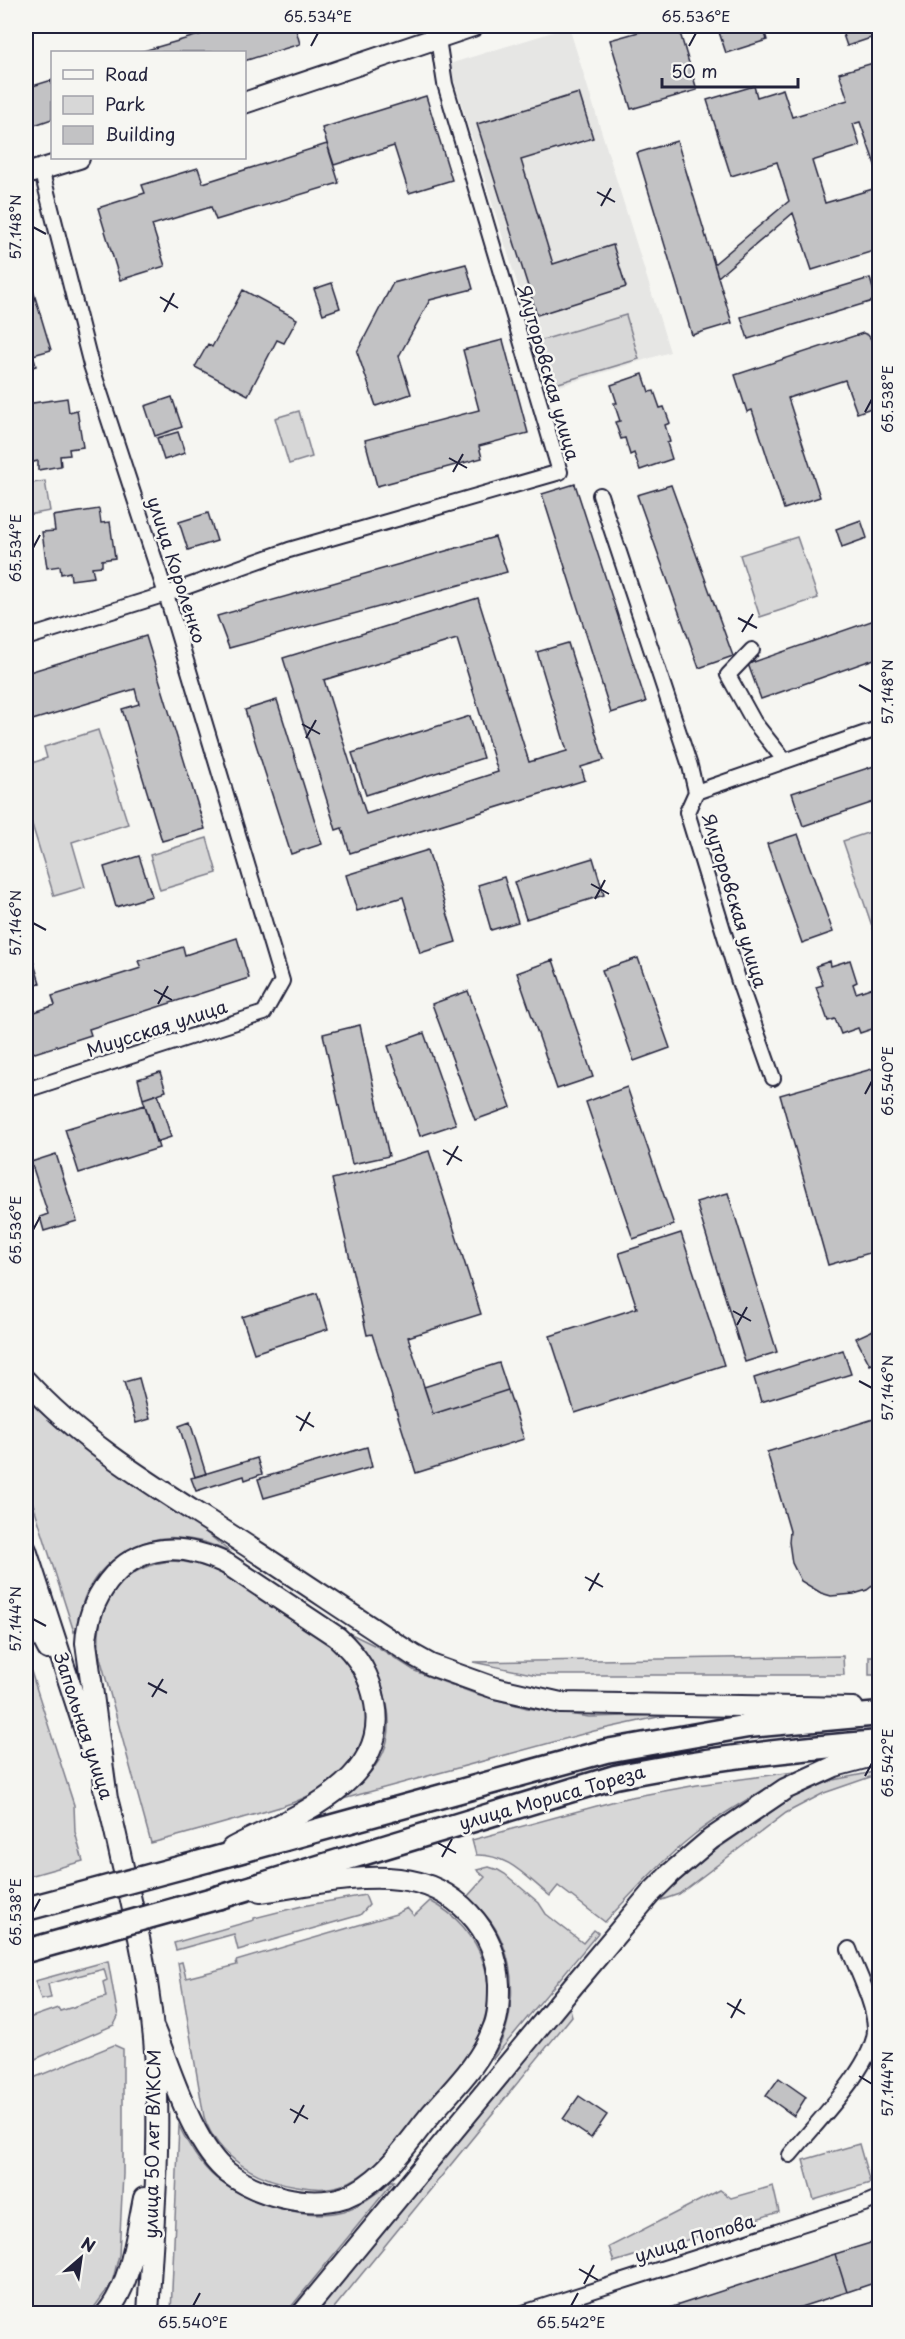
<svg xmlns="http://www.w3.org/2000/svg" width="905" height="2339" viewBox="0 0 905 2339" font-family="'Playpen Sans',sans-serif">
  <style>
    .built { fill: #e6e6e4 }
    .green { fill: #d7d7d7; stroke: #7c7c89; stroke-width: 1.5 }
    .building { fill: #c2c2c4; stroke: #22223b; stroke-width: 1.5; fill-rule: evenodd }
    .lines { fill: none; stroke-linecap: round; stroke-linejoin: round }
    .street-casing { stroke: #22223b; stroke-width: 18 }
    .secondary-casing { stroke: #22223b; stroke-width: 24 }
    .primary-casing { stroke: #22223b; stroke-width: 27 }
    .street { stroke: #f6f6f2; stroke-width: 14 }
    .secondary { stroke: #f6f6f2; stroke-width: 20 }
    .primary { stroke: #f6f6f2; stroke-width: 22 }
    .primary-bridge-casing { stroke: #22223b; stroke-width: 27; stroke-linecap: butt }
    .primary-bridge { stroke: #f6f6f2; stroke-width: 22 }
    .ticks { fill: none; stroke: #22223b; stroke-width: 2 }
    .labels { text-anchor: middle; stroke-width: 5; stroke-linejoin: round; paint-order: stroke }
    .street-label { font-size: 18px; fill: #22223b; stroke: #f6f6f2 }
    .neatline { fill: none; stroke: #22223b; stroke-width: 2 }
    .ticks-label { font-size: 15px; text-anchor: middle; fill: #22223b }
  </style>
  <rect width="100%" height="100%" fill="#f6f6f2"/>
  <filter id="ink" filterUnits="userSpaceOnUse"><feTurbulence type="fractalNoise" baseFrequency=".0167" numOctaves="2"/><feDisplacementMap in="SourceGraphic" scale="12" xChannelSelector="R" yChannelSelector="G"/><feConvolveMatrix kernelMatrix="1 2 1 2 8 2 1 2 1" color-interpolation-filters="sRGB"/></filter>
  <g filter="url(#ink)">
    <path class="built" d="M569 27 670 352 550 389 449 64Z"/>
    <path class="green" d="M626 315 639 359 552 385 539 341Z
      M299 411 312 457 289 464 275 418Z
      M45 481 50 511 28 515 26 484Z
      M797 537 818 598 760 617 740 555Z
      M98 730 128 824 72 842 85 887 54 896 26 805V765L47 758 44 747Z
      M879 829V926L873 929 843 841Z
      M207 838 217 873 160 890 150 855Z
      M26 1398C87 1460 166 1496 231 1553 226 1551 220 1548 215 1546 204 1541 191 1539 179 1538 142 1534 101 1561 86 1594 81 1605 79 1617 76 1630L74 1632 26 1482Z
      M171 1561C213 1561 244 1587 277 1609 301 1625 328 1639 347 1660 374 1692 373 1744 342 1773 313 1801 273 1809 235 1820 207 1828 179 1836 151 1843L100 1657C93 1606 119 1567 171 1561Z
      M345 1631 378 1647 415 1671 430 1677 476 1694 527 1708 589 1717 667 1715 594 1731 343 1799C358 1786 374 1772 383 1753 401 1714 375 1657 345 1631Z
      M26 1656 74 1805 75 1832 83 1861 26 1877Z
      M843 1656 844 1675H537L473 1662Z
      M869 1656H879V1675H869Z
      M879 1771V1774L824 1793 786 1813 679 1894 656 1902 703 1859 796 1795 833 1780Z
      M794 1772C761 1792 726 1810 695 1834 662 1860 634 1891 605 1922L558 1886 550 1896C526 1877 508 1854 476 1855L472 1840 626 1798 697 1785Z
      M489 1867 498 1870 505 1874 539 1903 546 1914 583 1943 594 1930 598 1933 493 2059 492 2058C517 2021 518 1967 495 1928 488 1916 478 1906 467 1897L485 1877 477 1870Z
      M365 1895 369 1905 360 1915 238 1950 234 1934 176 1950 174 1943 254 1920V1918L302 1906Z
      M430 1901C483 1928 505 1990 474 2044 460 2069 437 2092 418 2115 396 2140 375 2173 342 2185 328 2190 312 2189 297 2186 257 2180 218 2158 204 2117L178 1963 182 1962 186 1978 237 1965 236 1961 396 1914 407 1908 414 1916Z
      M108 1961 118 2017 114 2025 26 2063V2019L58 2008 60 2011 106 1997 103 1982 107 1980 104 1969 48 1984 51 1998 41 2000 35 1981Z
      M569 2005 572 2016 330 2313 313 2314Z
      M114 2045 123 2049V2174L119 2255 112 2283 90 2313H26V2081Z
      M179 2126C189 2146 200 2165 217 2179 246 2203 307 2221 344 2211 362 2205 377 2194 391 2181H394L286 2313H171Z
      M859 2144 870 2183 814 2200 803 2160Z
      M773 2186 779 2212 614 2262 609 2247 720 2190 731 2198Z"/>
    <path class="building" d="M230 26H295L300 44 244 61V52H140Z
      M660 26H678L697 90 631 109 610 40Z
      M717 26H763L767 40 726 53Z
      M840 26H880V35L847 46Z
      M880 61V179L860 122 853 124 860 146 812 161 825 203 873 189 880 208V249L812 270 793 213 718 277 714 264 789 201 777 162 731 176 707 100 754 86 757 97 783 89 792 117 848 100 839 73Z
      M52 80V119L26 128V88Z
      M579 93 593 138 521 160 553 264 613 245 626 287 537 315 477 124Z
      M426 96 452 180 409 193 394 146 334 165 322 128Z
      M677 141 732 323 692 335 637 153Z
      M327 144 339 183 216 220 211 207 152 225 165 266 120 280 98 208 145 193 142 185 198 168 203 183Z
      M466 264 473 289 430 300 399 356 411 394 376 406 357 352 393 283Z
      M26 267 51 350 33 355 36 366 26 369Z
      M870 278 876 300 748 339 741 317Z
      M332 283 340 308 323 314 314 289Z
      M243 290 297 319 284 343 277 340 248 395 195 367 208 344 212 347Z
      M863 333 868 335 871 339 880 363V405L857 413 845 380 788 398 820 497 784 509 752 410 747 412 735 375Z
      M503 340 528 433 479 446 482 458 377 486 365 440 479 410 463 350Z
      M643 374 649 392 654 391 660 408 664 407 670 423 665 425 670 442 667 443 672 459 640 470 634 453 630 455 625 438 621 439 615 422 620 421 614 403H617L611 385Z
      M172 397 182 427 155 436 145 406Z
      M67 398 69 412 77 410 83 447 69 449 70 455 60 456 61 466 38 470V461L29 463 28 455 26 456V404Z
      M178 432 185 453 164 460 157 438Z
      M575 484 646 702 611 713 542 494Z
      M671 485 733 656 699 668 637 495Z
      M99 509 101 523 110 522 115 558 102 560V566L92 567 94 577 71 580 70 572 61 574 60 566 47 568 42 532 55 531 53 516Z
      M208 513 217 541 188 550 179 522Z
      M861 520 867 538 842 547 836 529Z
      M495 537 507 572 229 648 217 616Z
      M478 598 529 762 567 751 537 652 568 643 604 760 581 767 585 780 350 853 342 828 336 830 283 658ZM457 639 498 772 366 814 324 680Z
      M880 618V657L761 699 748 664Z
      M146 636 205 829 162 841 122 709 139 704 135 689 26 722V673Z
      M277 700 322 844 291 854 245 710Z
      M470 716 483 758 366 795 352 753Z
      M880 764V800L803 826 792 793Z
      M798 834 833 932 802 943 767 844Z
      M428 850 456 942 420 953 403 897 357 911 346 875Z
      M139 856 152 896 116 907 104 867Z
      M593 858 604 895 526 919 514 882Z
      M504 877 518 922 491 930 478 885Z
      M26 938 40 983 26 987Z
      M237 938 249 978 89 1029 91 1035 35 1053 26 1047V1015L55 1005 52 996 141 968 138 961 183 947 185 955Z
      M638 958 670 1048 634 1061 602 970Z
      M553 960 593 1077 557 1089 517 973Z
      M850 960 857 982 853 984 856 993 876 986 875 981 880 980V1019L873 1021 875 1028 860 1033 858 1028 841 1034 835 1019 828 1021 816 987 823 985 816 966 830 961 831 966Z
      M468 991 511 1107 475 1120 432 1004Z
      M360 1025 389 1156 352 1164 323 1034Z
      M424 1033 456 1124 420 1136 388 1046Z
      M879 1067 880 1250 828 1265 780 1095Z
      M160 1072 166 1091 143 1099 138 1079Z
      M627 1087 674 1225 633 1239 586 1102Z
      M158 1094 171 1137 156 1142 143 1099Z
      M145 1105 159 1148 79 1173 65 1129Z
      M429 1151 481 1314 408 1337 433 1414 508 1390 524 1439 416 1473 372 1334 367 1335 332 1179 365 1171Z
      M56 1154 77 1221 44 1231 40 1217 48 1214 31 1162Z
      M728 1193 777 1352 745 1362 696 1202Z
      M681 1233 724 1365 575 1413 550 1336 637 1308 619 1253Z
      M317 1293 328 1329 254 1353 242 1317Z
      M880 1327V1361L870 1365 856 1338Z
      M843 1350 851 1374 761 1402 754 1378Z
      M499 1363 508 1390 433 1414 424 1387Z
      M139 1378 150 1419 136 1423 124 1382Z
      M880 1417V1580L867 1590 854 1594 831 1596 821 1593 801 1581 792 1563 789 1542 790 1531 767 1452Z
      M190 1422 206 1474 195 1477 179 1426Z
      M367 1447 372 1467 264 1498 258 1479Z
      M257 1458 262 1474 245 1480 244 1476 196 1491 191 1478Z
      M779 2078 806 2097 794 2116 766 2096Z
      M579 2096 607 2115 591 2138 563 2119Z
      M880 2240V2281L847 2292 835 2254Z
      M835 2254 847 2292 779 2314H651Z"/>
    <g class="lines">
      <g class="street-casing">
        <path id="street" d="M600 495 690 766 696 792 687 812 739 982 773 1078
          M26 638 166 594 289 550 560 472 445 84 436 26
          M752 650 728 675 754 722 785 761
          M696 792 880 728
          M26 1090 264 1013 282 981 166 594 91 365 41 169
          M790 2155C813 2126 877 2063 875 2027 874 2003 857 1971 849 1949
          M520 2314 864 2204 880 2197"/>
      </g>
      <g class="secondary-casing">
        <path id="secondary" d="M244 103 473 26
          M26 174 79 158
          M26 1381C82 1443 156 1487 226 1532 288 1572 350 1614 413 1655L431 1665 495 1688 561 1703 853 1708
          M26 1550 91 1749
          M26 1606 48 1649
          M104 1788C112 1814 117 1841 123 1867 142 1943 156 2018 157 2096 159 2168 152 2241 148 2314
          M107 1799 86 1643C88 1599 117 1555 163 1550 185 1547 208 1555 227 1564L337 1637C358 1656 370 1675 375 1703 391 1784 289 1818 232 1848
          M154 2029C171 2070 193 2146 228 2173 257 2195 309 2209 345 2197 383 2183 407 2143 432 2113 455 2087 481 2062 493 2029 499 2016 499 1999 499 1985 497 1929 455 1885 399 1879 354 1874 305 1886 260 1892
          M106 2314C132 2283 136 2236 144 2198
          M302 2314 572 1987 651 1893 671 1873 711 1839 785 1789 835 1766 880 1754"/>
      </g>
      <g class="primary-casing">
        <path id="primary" d="M209 1860 606 1751 748 1726 880 1714
          M220 1897 615 1777C702 1759 790 1749 880 1742"/>
      </g>
      <use href="#street" class="street"/>
      <use href="#secondary" class="secondary"/>
      <use href="#primary" class="primary"/>
      <g class="primary-bridge-casing">
        <path id="primary-bridge" d="M26 1909 209 1860
          M26 1951 220 1897"/>
      </g>
      <use href="#primary-bridge" class="primary-bridge"/>
    </g>
  </g>
  <path class="ticks" d="M311 46 318 33M689 46 696 33M597 192 615 202M601 206 611 188M33 227 46 234M160 297 178 308M164 312 174 293M865 412 872 399M449 458 467 468M453 472 463 454M33 548 40 535M738 618 757 628M742 632 753 614M859 685 872 692M302 724 320 734M306 738 316 720M591 884 609 894M595 899 605 880M33 923 46 930M154 990 172 1000M158 1004 168 986M865 1094 872 1081M443 1150 462 1161M447 1165 458 1146M33 1230 40 1217M733 1311 751 1321M737 1325 747 1307M859 1381 872 1388M296 1416 314 1427M300 1431 310 1412M585 1577 603 1587M589 1591 599 1573M33 1619 46 1626M148 1683 167 1693M152 1697 163 1679M865 1776 872 1763M438 1843 456 1853M442 1857 452 1839M33 1912 40 1899M727 2003 745 2014M731 2018 741 1999M859 2076 872 2084M290 2109 308 2119M294 2123 304 2105M579 2269 598 2280M584 2284 594 2265M193 2306 200 2293M571 2306 578 2293"/>
  <g class="labels">
    <g class="street-label">
      <text transform="translate(548 373) rotate(74)" y="6">Ялуторовская улица</text>
      <text transform="translate(176 570) rotate(72)" y="6">улица Короленко</text>
      <text transform="translate(734 901) rotate(73)" y="6">Ялуторовская улица</text>
      <text transform="translate(157 1029) rotate(-18)" y="6">Миусская улица</text>
      <text transform="translate(83 1726) rotate(72)" y="6">Запольная улица</text>
      <text transform="translate(552 1798) rotate(-16)" y="6">улица Мориса Тореза</text>
      <text transform="translate(153 2144) rotate(-89)" y="6">улица 50 лет ВЛКСМ</text>
      <text transform="translate(695 2239) rotate(-17)" y="6">улица Попова</text>
    </g>
  </g>
  <rect width="905" height="2339" fill="none" stroke="#f6f6f2" stroke-width="66"/>
  <rect x="51" y="51" width="195" height="108" fill="#f6f6f2" stroke="#a1a1a9" stroke-width="1.5"/>
  <rect x="63" y="70" width="30" height="9" fill="#f6f6f2" stroke="#a1a1a9" stroke-width="1.5"/>
  <text x="105" y="81" font-size="18" fill="#22223b">Road</text>
  <rect x="63" y="96" width="30" height="18" fill="#d7d7d7" stroke="#a1a1a9" stroke-width="1.5"/>
  <text x="105" y="111" font-size="18" fill="#22223b">Park</text>
  <rect x="63" y="126" width="30" height="18" fill="#c2c2c4" stroke="#a1a1a9" stroke-width="1.5"/>
  <text x="105" y="141" font-size="18" fill="#22223b">Building</text>
  <g transform="translate(81 2258) rotate(29)" stroke="#f6f6f2" stroke-width="4.5" paint-order="stroke">
  <path d="M0-4.5L10 22L0 15L-10 22Z" fill="#22223b"/>
  <text y="-9" font-size="16" font-weight="bold" text-anchor="middle" fill="#22223b">N</text>
  </g>
  <path d="M662 78v9h136v-9" fill="none" stroke="#22223b" stroke-width="3"/>
  <text x="671" y="78" font-size="18" fill="#22223b" stroke="#f6f6f2" stroke-width="4.5" paint-order="stroke">50 m</text>
  <rect x="33" y="33" width="839" height="2273" class="neatline"/>
  <g class="ticks-label">
    <text x="318" y="22">65.534°E</text>
    <text x="696" y="22">65.536°E</text>
    <text transform="translate(16 227) rotate(-90)" y="5">57.148°N</text>
    <text transform="translate(888 399) rotate(-90)" y="5">65.538°E</text>
    <text transform="translate(16 548) rotate(-90)" y="5">65.534°E</text>
    <text transform="translate(888 692) rotate(-90)" y="5">57.148°N</text>
    <text transform="translate(16 923) rotate(-90)" y="5">57.146°N</text>
    <text transform="translate(888 1081) rotate(-90)" y="5">65.540°E</text>
    <text transform="translate(16 1230) rotate(-90)" y="5">65.536°E</text>
    <text transform="translate(888 1388) rotate(-90)" y="5">57.146°N</text>
    <text transform="translate(16 1619) rotate(-90)" y="5">57.144°N</text>
    <text transform="translate(888 1763) rotate(-90)" y="5">65.542°E</text>
    <text transform="translate(16 1912) rotate(-90)" y="5">65.538°E</text>
    <text transform="translate(888 2084) rotate(-90)" y="5">57.144°N</text>
    <text x="193" y="2328">65.540°E</text>
    <text x="571" y="2328">65.542°E</text>
  </g>
</svg>
